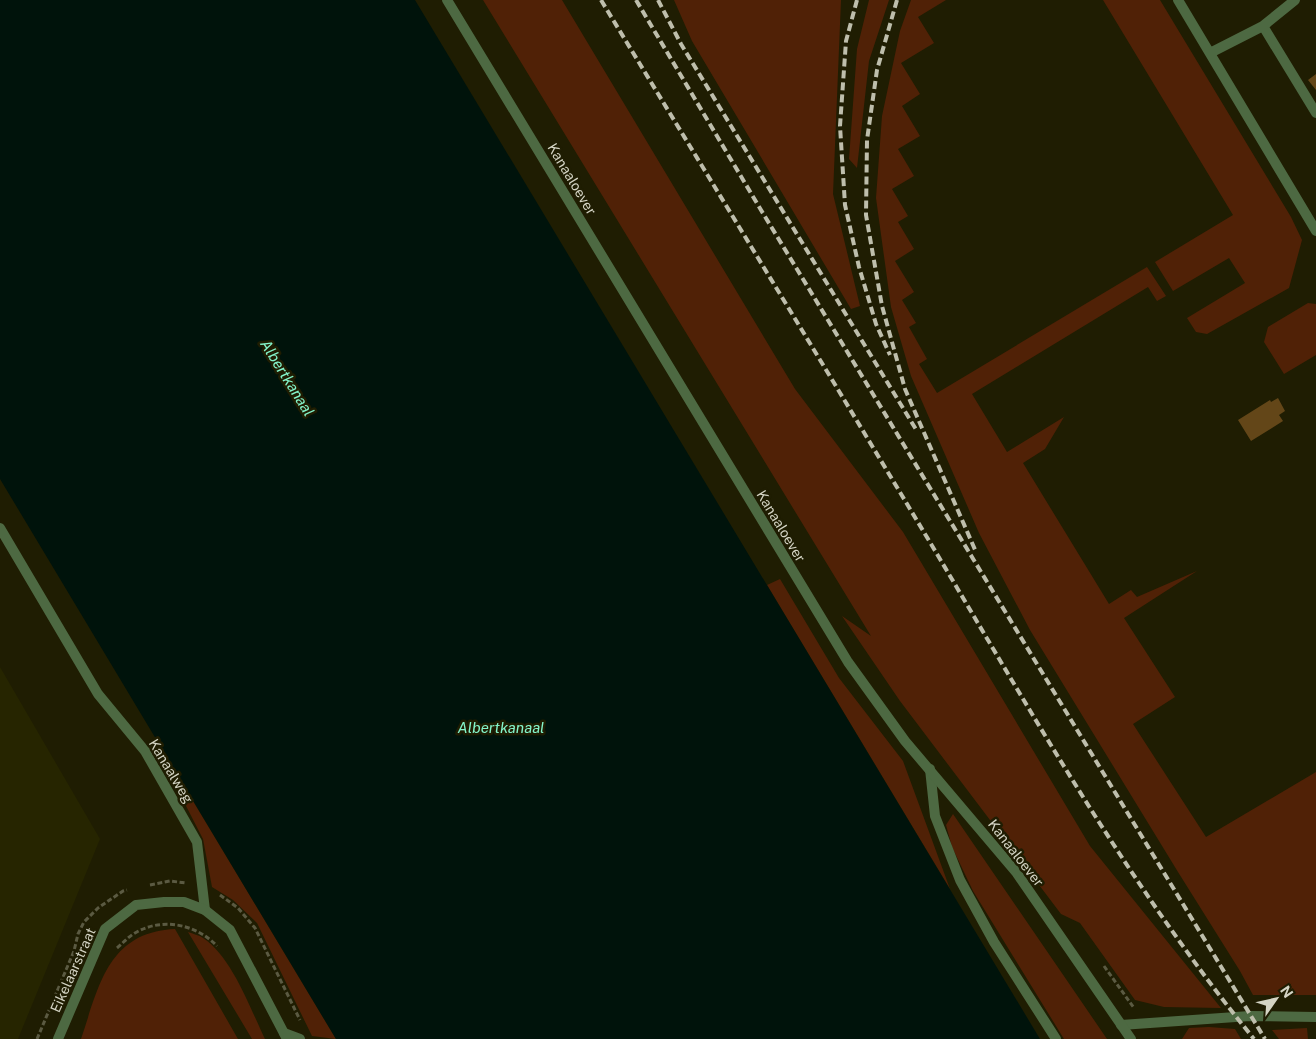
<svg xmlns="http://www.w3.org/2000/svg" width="1316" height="1039" viewBox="0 0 1316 1039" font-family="'Public Sans',sans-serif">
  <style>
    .built { fill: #262500 }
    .green { fill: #502106 }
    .water { fill: #00130b }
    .building { fill: #634618 }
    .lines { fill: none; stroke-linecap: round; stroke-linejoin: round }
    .path { stroke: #5b5a42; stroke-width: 3; stroke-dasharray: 5 2.5; stroke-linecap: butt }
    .service { stroke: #4d6942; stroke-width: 10 }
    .minor { stroke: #4d6942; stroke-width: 10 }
    .rail { stroke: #bebeac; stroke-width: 4; stroke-dasharray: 8 4; stroke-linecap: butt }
    .labels { text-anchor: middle; stroke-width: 5; stroke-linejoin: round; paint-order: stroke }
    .street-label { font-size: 14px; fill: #d4d4c4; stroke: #1f1d02 }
    .water-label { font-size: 15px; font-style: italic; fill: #84f5cb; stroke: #1f1d02 }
  </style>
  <rect width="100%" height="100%" fill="#1f1d02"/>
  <path class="built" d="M0 667 100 839 18 1039H0Z"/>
  <path class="green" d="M483 0H562L795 389 903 532 1090 846 1221 1008 1164 1007 1135 1000 1080 923 1061 914 900 701 842 616 871 636Z
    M674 0H841L833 194 860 306 851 309 692 41Z
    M869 0H889L869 61 857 168 849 159 857 49Z
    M911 0H946L918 17 934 43 901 63 920 94 902 106 920 136 898 149 914 176 892 189 908 216 898 222 914 249 895 261 914 292 902 300 916 323 909 327 927 359 919 364 937 393 1147 267 1166 296 1157 301 1148 287 972 394 1007 452 1064 417 1045 449 1023 463 1109 604 1131 590 1137 597 1197 571 1124 618 1175 697 1133 724 1206 837 1316 772V995H1253L1240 971 1178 872 1030 630 979 533 911 376 891 307 876 198 882 116 900 31Z
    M1103 0H1160L1291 217 1302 240 1289 288 1207 334 1196 332 1187 318 1245 283 1229 258 1173 291 1155 262 1233 215Z
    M1308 303 1316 304V355L1284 374 1264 342 1268 327Z
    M780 579 839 678 903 761 950 889 767 585Z
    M190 796 336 1039 312 1036 257 923 233 900 212 887 203 839 185 804Z
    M953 814 1107 1039H1064L973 891 952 847 946 825Z
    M175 929 238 1039H81C99 986 108 932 175 929Z
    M188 932C193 934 199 935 203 938 232 957 250 1008 265 1039H252Z
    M1209 1027 1235 1029 1241 1039H1182L1189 1028Z
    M1307 1028 1308 1039H1279L1272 1030Z"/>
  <path class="water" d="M0 0H415L1040 1039H336L0 479Z"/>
  <path class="building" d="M1316 74V90L1308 80Z
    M1278 398 1285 411 1279 415 1283 421 1251 441 1238 420 1270 400 1271 402Z"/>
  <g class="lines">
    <path class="path" d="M150 885 170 881 186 883
      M220 895 238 908 255 928 300 1020
      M117 948C123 943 128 937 135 933 162 917 196 924 217 946
      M1104 966 1134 1008
      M37 1039 74 951 78 934 84 922 98 908 123 891 127 890"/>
    <path class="service" d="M1178 0 1316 231
      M1263 26 1316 113
      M1210 53 1263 26 1295 0
      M0 528 98 694 145 751 197 842 205 910
      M930 769 935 816 960 880 994 942 1056 1039
      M1121 1025 1250 1016 1316 1017
      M284 1033 300 1039"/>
    <path class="minor" d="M447 0 848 662 905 741 1016 872 1131 1039
      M58 1039 105 929 136 905 164 902H184L205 910 230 930 287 1039"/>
    <path class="rail" d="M601 0C712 183 824 365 934 549 1034 717 1130 887 1254 1039
      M636 0 761 210 1265 1039
      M658 0 681 44 917 431
      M857 0 846 41 840 126 845 205 859 267 876 324 890 355
      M897 0 877 70 867 140 866 215 882 306 905 389 976 552"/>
  </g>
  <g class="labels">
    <g class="street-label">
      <text transform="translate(572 179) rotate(59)" y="5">Kanaaloever</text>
      <text transform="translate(781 526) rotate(59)" y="5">Kanaaloever</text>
      <text transform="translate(171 771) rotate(59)" y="5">Kanaalweg</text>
      <text transform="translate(1016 853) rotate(52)" y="5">Kanaaloever</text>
      <text transform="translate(73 970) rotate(-66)" y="5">Eikelaarstraat</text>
    </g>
    <g class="water-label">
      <text transform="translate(287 378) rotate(58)" y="5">Albertkanaal</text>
      <text x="501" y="733">Albertkanaal</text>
    </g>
  </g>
  <g transform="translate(1276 999) rotate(56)" stroke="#1f1d02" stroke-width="4" paint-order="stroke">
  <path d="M0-4L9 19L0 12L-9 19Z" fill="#d4d4c4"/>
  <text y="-8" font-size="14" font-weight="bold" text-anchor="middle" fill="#d4d4c4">N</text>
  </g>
</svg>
